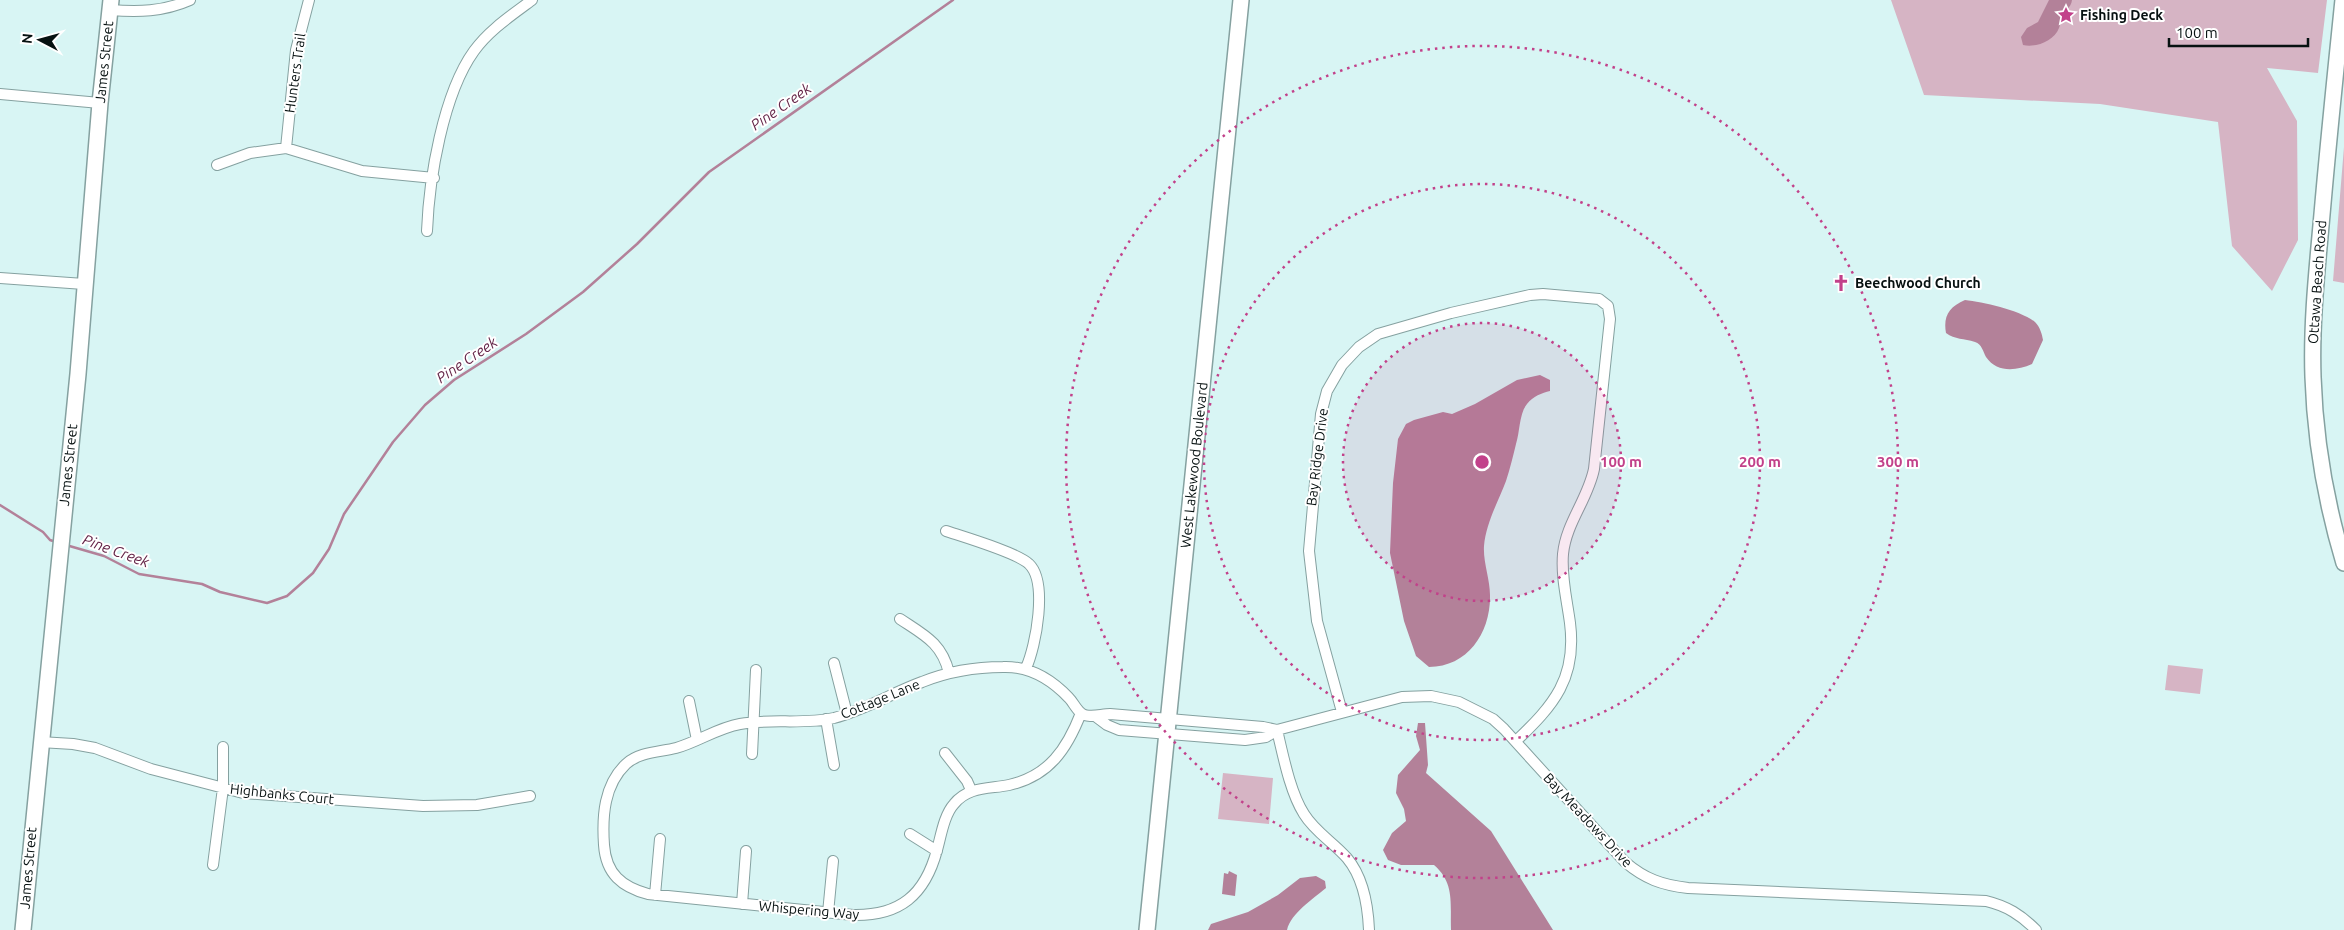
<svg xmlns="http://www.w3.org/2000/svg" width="2344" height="930" viewBox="0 0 2344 930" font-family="Ubuntu,sans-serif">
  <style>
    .green { fill: #d6b4c4 }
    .water { fill: #b38199 }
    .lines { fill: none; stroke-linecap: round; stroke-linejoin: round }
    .stream { stroke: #b38199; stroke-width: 2.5 }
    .street-casing { stroke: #85a1a0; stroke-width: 12 }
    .secondary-casing { stroke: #85a1a0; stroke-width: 18 }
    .street { stroke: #fff; stroke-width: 10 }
    .secondary { stroke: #fff; stroke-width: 15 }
    .ring { fill: none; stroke: #c2418a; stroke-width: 2.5; stroke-dasharray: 2.5 5 }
    .labels { text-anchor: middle; stroke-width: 4; stroke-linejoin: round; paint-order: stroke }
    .poi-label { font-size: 14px; font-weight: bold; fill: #071111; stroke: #fff; text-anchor: start }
    .street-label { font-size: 14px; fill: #071111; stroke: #fff }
    .water-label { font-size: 15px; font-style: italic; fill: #652649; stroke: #fff }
    .centre { fill: #c2418a; stroke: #fff; stroke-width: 2.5 }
    .ring-label { font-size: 15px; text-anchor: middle; font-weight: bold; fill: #c2418a; stroke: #fff; stroke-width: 4; stroke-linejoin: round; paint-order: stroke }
  </style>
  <rect width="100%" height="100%" fill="#d8f5f4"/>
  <path class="green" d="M1891 0H2327L2318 73 2267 68 2297 121 2298 240 2272 291 2232 246 2218 122 2100 104 1924 95Z
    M2344 147V283L2333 281Z
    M2168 665 2203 669 2200 694 2165 690Z
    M1223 773 1273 778 1269 824 1218 819Z"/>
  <path class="water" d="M2049 0H2072C2071 8 2065 10 2062 16 2060 20 2061 24 2059 28 2054 41 2036 48 2023 45L2021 37 2027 28 2038 22Z
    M1965 300C1983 302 2020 310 2035 322 2040 327 2042 334 2043 340L2032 364C2016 371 1997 373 1986 357 1983 352 1982 344 1975 342 1964 338 1955 340 1946 333 1943 316 1949 307 1965 300Z
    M1540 375 1550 380V391C1542 393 1533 396 1527 404 1519 414 1520 432 1516 444 1513 456 1510 469 1506 481 1498 502 1486 523 1484 546 1483 562 1490 579 1490 595 1491 632 1468 667 1429 667L1416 656 1404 621 1390 553 1393 483 1398 439 1406 424 1414 420 1443 412 1452 414 1475 404 1517 380Z
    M1418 723H1425L1428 765 1426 773 1491 831 1553 930H1451C1450 904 1455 883 1434 865H1401L1388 860 1383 850 1392 833 1406 821 1404 809 1396 793 1398 775 1420 750 1416 736Z
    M1229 871 1237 875 1235 896 1222 894 1224 873 1228 874Z
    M1316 876 1325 881 1326 888C1313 899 1291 913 1287 930H1208L1211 924 1248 912 1278 895 1300 878Z"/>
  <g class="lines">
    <path class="stream" d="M0 505 43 532 50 540 56 542
      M66 545 104 556 139 574 202 584 220 592 267 603 287 596 313 573 329 549 344 514 393 442 425 405 454 380 526 334 583 292 637 244 709 172 953 0"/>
    <g class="street-casing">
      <path id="street" d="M110 10C138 12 163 12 190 0
        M0 94 100 103
        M286 148 296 50 309 0
        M217 165 250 153 286 148 362 171 434 178
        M427 231C429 179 443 94 474 51 489 30 512 15 532 0
        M0 278 84 284
        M946 531C964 537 1018 553 1029 564 1048 582 1036 646 1026 668
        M900 619C924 635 942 643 949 673
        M834 663 847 714
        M689 701 697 740
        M1342 712 1317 621 1309 551 1321 414 1327 391 1342 365 1359 347 1378 334 1451 313 1530 295 1543 294 1599 299 1608 306 1610 319 1594 469C1588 499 1566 523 1563 554 1561 577 1567 600 1570 623 1577 678 1554 705 1516 741
        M1081 713C1067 749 1049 776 1009 785 990 789 968 786 954 804 944 815 941 836 937 850 925 895 900 916 853 915L648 894C622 887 606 874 604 845 602 816 604 785 626 764 639 752 660 752 676 748 698 742 717 728 740 724 771 718 803 725 834 718 865 710 892 693 922 682 947 672 976 667 1003 667 1030 666 1051 679 1069 698 1073 702 1076 709 1081 713 1088 719 1101 714 1110 714L1263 727 1277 730
        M1095 716 1107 725 1119 730 1245 740 1266 737 1277 730 1402 697 1431 696 1459 702 1493 719 1504 729 1625 862C1645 879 1662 885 1688 888L1986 901C2007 906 2021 915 2036 930
        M826 719 834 765
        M1277 730C1283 755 1290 792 1304 814 1315 832 1333 842 1347 858 1363 877 1368 906 1369 930
        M40 742 73 744 95 748 151 769 243 793 423 806 477 805 530 796
        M945 753 967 781 971 790
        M752 754 756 670
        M910 834 937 851
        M213 865 223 788V747
        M655 895 660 839
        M742 904 746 851
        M828 913 833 861"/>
    </g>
    <g class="secondary-casing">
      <path id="secondary" d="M2343 0C2336 68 2329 135 2323 203 2318 261 2311 319 2313 377 2315 439 2326 503 2344 563
        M23 930 78 374 100 103 111 0
        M1147 930 1241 0"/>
    </g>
    <use href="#street" class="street"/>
    <use href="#secondary" class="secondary"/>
  </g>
  <circle cx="1482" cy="462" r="139" fill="#c2418a" fill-opacity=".12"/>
  <g class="ring">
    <circle cx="1482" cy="462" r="139"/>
    <circle cx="1482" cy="462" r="278"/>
    <circle cx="1482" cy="462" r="416"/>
  </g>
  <defs>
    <g id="sight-bare" transform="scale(1.35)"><path d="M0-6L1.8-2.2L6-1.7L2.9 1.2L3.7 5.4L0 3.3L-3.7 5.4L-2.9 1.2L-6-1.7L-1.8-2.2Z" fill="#c2418a" stroke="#fff" stroke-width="2.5" paint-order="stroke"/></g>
    <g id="church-bare" transform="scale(1.35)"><path d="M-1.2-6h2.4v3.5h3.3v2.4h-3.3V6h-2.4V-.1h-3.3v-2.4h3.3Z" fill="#c2418a" stroke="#fff" stroke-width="2.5" paint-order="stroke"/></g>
  </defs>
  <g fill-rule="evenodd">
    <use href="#sight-bare" x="2066" y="15"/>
    <use href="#church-bare" x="1841" y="283"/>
  </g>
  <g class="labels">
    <g class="poi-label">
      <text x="2080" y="20">Fishing Deck</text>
      <text x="1855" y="288">Beechwood Church</text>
    </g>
    <g class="street-label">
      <text transform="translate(104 62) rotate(-84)" y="5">James Street</text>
      <text transform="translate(295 73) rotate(-82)" y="5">Hunters Trail</text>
      <text transform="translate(2317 282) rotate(-86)" y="5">Ottawa Beach Road</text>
      <text transform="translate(1317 457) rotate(-83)" y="5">Bay Ridge Drive</text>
      <text transform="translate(68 465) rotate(-84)" y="5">James Street</text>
      <text transform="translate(1194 465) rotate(-84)" y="5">West Lakewood Boulevard</text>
      <text transform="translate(880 699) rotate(-22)" y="5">Cottage Lane</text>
      <text transform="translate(282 794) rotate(6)" y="5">Highbanks Court</text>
      <text transform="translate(1588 820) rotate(47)" y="5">Bay Meadows Drive</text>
      <text transform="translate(28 868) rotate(-85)" y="5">James Street</text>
      <text transform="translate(809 910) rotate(5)" y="5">Whispering Way</text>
    </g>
    <g class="water-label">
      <text transform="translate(781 107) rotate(-35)" y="5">Pine Creek</text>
      <text transform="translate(467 360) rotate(-34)" y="5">Pine Creek</text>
      <text transform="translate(116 551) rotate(20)" y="5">Pine Creek</text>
    </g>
  </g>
  <circle cx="1482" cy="462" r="8" class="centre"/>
  <g class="ring-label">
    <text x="1621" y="467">100 m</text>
    <text x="1760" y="467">200 m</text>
    <text x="1898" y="467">300 m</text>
  </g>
  <g transform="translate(40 40) rotate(276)" stroke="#ffffff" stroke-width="4" paint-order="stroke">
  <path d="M0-4L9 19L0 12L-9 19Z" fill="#071111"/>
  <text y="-8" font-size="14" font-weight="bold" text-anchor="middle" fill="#071111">N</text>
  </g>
  <path d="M2169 38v8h139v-8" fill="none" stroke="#071111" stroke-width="2.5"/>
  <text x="2176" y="38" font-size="15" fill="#071111" stroke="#ffffff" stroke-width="4" paint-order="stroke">100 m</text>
</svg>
